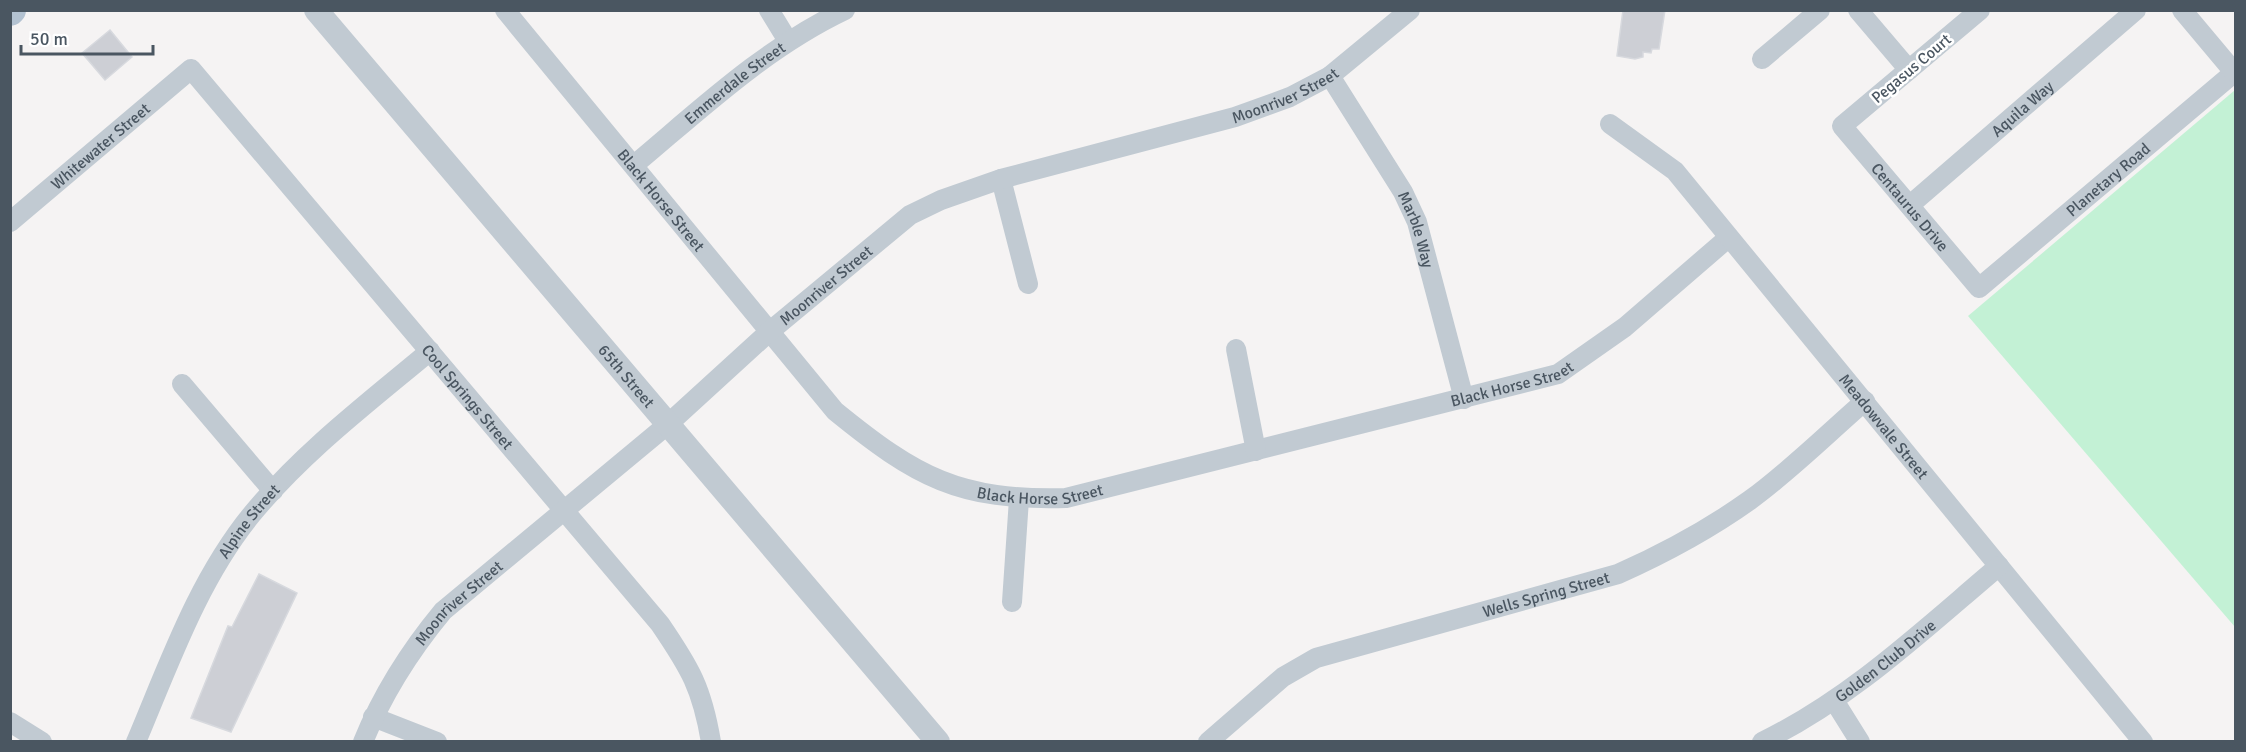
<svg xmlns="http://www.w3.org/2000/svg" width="2246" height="752" viewBox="0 0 2246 752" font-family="Signika,sans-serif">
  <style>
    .green { fill: #c3f1d5 }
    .building { fill: #cdcfd5; stroke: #d7d9de; stroke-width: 1.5 }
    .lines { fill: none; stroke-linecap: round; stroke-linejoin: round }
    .minor { stroke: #c1cad2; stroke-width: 20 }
    .tertiary { stroke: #c1cad2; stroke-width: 24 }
    .primary { stroke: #b3c2d1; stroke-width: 30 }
    .labels { text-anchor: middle; stroke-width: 5; stroke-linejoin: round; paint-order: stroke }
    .street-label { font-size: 16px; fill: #4a5661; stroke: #fff }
  </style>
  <rect width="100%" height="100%" fill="#f5f3f3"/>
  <path class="green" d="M2235 90V627L1968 316Z"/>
  <path class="building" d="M1623 10H1665L1659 49H1652L1651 53 1643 52V57L1635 59 1617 56Z
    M110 30 132 57 105 80 82 53Z
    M259 574 297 593 231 732 191 718 228 626 232 627Z"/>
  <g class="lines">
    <g class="minor">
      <path id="s1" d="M505 10 835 411C916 477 959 501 1066 498L1558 374 1625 327 1728 238"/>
      <path d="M769 10 788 41"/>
      <path d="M1858 10 1909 70"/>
      <path id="s2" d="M1980 10 1842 126 1979 288 2236 71"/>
      <path d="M2182 10 2234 72"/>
      <path d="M1762 59 1820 10"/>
      <path id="s3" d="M1330 76 1403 192 1417 222 1464 399"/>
      <path id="s4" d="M1610 124 1675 171 2143 742"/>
      <path id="s5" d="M634 165C701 109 765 48 845 10"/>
      <path d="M1001 179 1028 284"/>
      <path id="s6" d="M1910 205 2136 10"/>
      <path id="s7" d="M10 222 191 69 660 624C690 668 702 688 711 742"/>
      <path d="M1236 349 1256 451"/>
      <path d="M182 384 273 491"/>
      <path d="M1012 602 1019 499"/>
      <path d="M1835 702 1860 742"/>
      <path d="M373 717 437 742"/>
      <path d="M10 722 42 742"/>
      <path id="s8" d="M136 742C169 664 198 580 252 514 303 452 369 402 430 351"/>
      <path id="s9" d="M363 742C383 693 409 652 443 611L667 425 769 332 910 215 941 200 1001 179 1235 117 1290 97 1330 76 1410 10"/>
      <path id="s10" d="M1208 742 1283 677 1316 658 1618 574C1665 553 1708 530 1750 500 1790 471 1827 434 1865 401"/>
      <path id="s11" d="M1762 742C1852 698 1923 630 1999 566"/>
    </g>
    <path class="tertiary" id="s12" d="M316 10 938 742"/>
    <path class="primary" d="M10 11 11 10"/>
  </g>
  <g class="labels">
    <g class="street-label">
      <text transform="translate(1911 68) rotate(-40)" y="6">Pegasus Court</text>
      <text dy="6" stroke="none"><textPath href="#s5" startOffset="130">Emmerdale Street</textPath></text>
      <text dy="6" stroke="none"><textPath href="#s9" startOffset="1161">Moonriver Street</textPath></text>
      <text dy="6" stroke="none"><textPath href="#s6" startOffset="148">Aquila Way</textPath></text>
      <text dy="6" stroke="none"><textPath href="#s7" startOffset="118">Whitewater Street</textPath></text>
      <text dy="6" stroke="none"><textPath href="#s2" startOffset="561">Planetary Road</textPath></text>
      <text dy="6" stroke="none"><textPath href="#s1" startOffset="246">Black Horse Street</textPath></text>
      <text dy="6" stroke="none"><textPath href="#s2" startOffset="286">Centaurus Drive</textPath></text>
      <text dy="6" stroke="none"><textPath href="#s3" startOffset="177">Marble Way</textPath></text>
      <text dy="6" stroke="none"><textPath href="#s9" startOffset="657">Moonriver Street</textPath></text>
      <text dy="6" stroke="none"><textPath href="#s12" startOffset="480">65th Street</textPath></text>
      <text dy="6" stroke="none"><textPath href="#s1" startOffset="1234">Black Horse Street</textPath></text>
      <text dy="6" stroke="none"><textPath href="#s7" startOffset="666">Cool Springs Street</textPath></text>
      <text dy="6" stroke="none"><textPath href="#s4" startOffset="410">Meadowvale Street</textPath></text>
      <text dy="6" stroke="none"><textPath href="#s1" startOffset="748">Black Horse Street</textPath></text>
      <text dy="6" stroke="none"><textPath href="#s8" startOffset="249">Alpine Street</textPath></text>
      <text dy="6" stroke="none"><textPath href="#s10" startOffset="376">Wells Spring Street</textPath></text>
      <text dy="6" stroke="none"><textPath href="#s9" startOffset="171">Moonriver Street</textPath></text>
      <text dy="6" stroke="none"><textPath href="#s11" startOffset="148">Golden Club Drive</textPath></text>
    </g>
  </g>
  <rect width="2246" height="752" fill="none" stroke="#4a5661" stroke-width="24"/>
  <path d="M21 45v9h132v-9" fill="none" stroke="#4a5661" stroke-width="3"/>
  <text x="30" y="45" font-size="18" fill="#4a5661" stroke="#ffffff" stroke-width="4.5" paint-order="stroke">50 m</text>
</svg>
